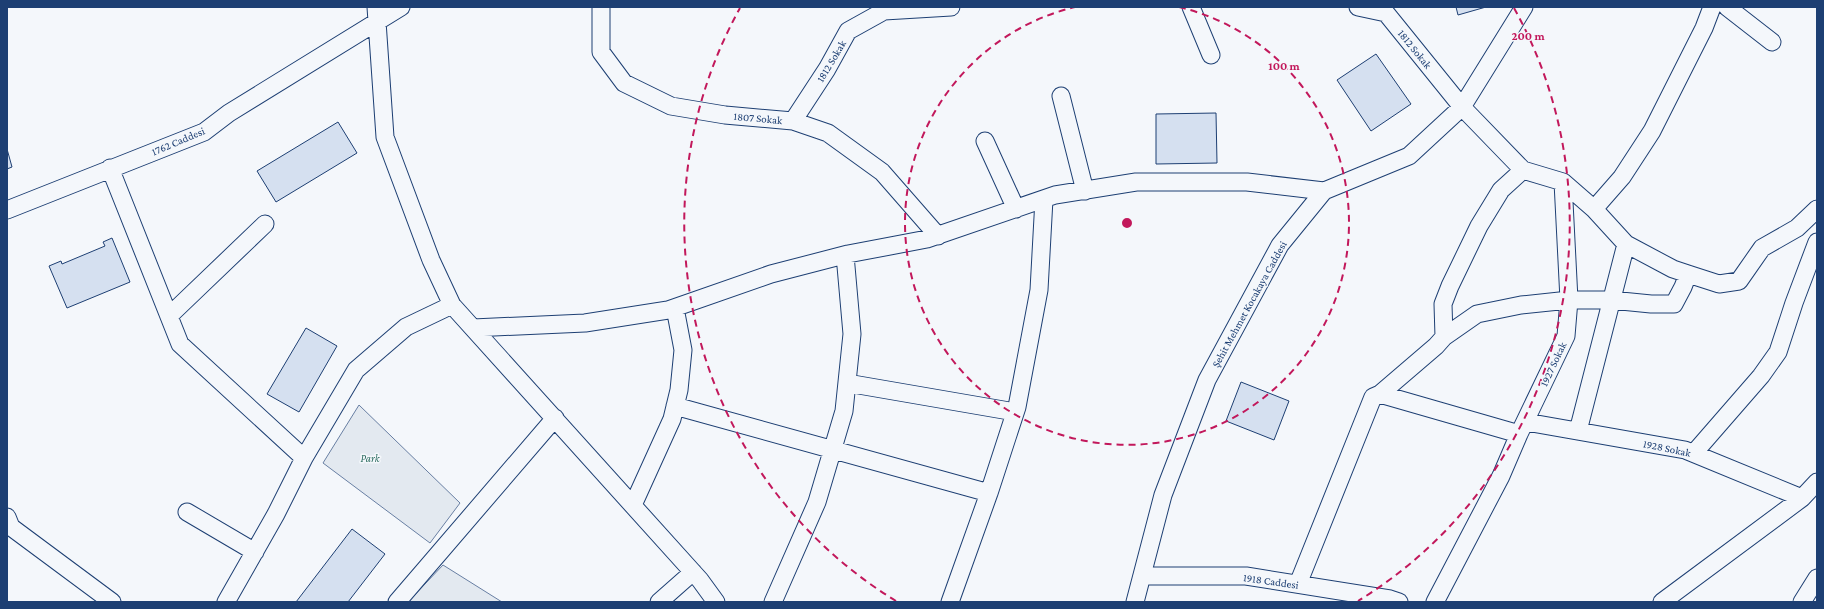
<svg xmlns="http://www.w3.org/2000/svg" width="1824" height="609" viewBox="0 0 1824 609" font-family="'Crimson Pro',serif">
  <style>
    .green { fill: #e3e9f0; stroke: #687fa3 }
    .building { fill: #d5e0f0; stroke: #1d3f73 }
    .lines { fill: none; stroke-linecap: round; stroke-linejoin: round }
    .minor-casing { stroke: #1d3f73; stroke-width: 19 }
    .minor { stroke: #f4f7fb; stroke-width: 17 }
    .ring { fill: none; stroke: #c2185b; stroke-width: 2; stroke-dasharray: 7 5 }
    .labels { text-anchor: middle; stroke-width: 3; stroke-linejoin: round; paint-order: stroke }
    .street-label { font-size: 11px; fill: #1d3f73; stroke: #f4f7fb }
    .park-label { font-size: 11px; font-style: italic; fill: #2c6c60; stroke: #f4f7fb }
    .centre { fill: #c2185b; stroke: #f4f7fb; stroke-width: 2 }
    .ring-label { font-size: 12px; text-anchor: middle; font-weight: bold; fill: #c2185b; stroke: #f4f7fb; stroke-width: 3; stroke-linejoin: round; paint-order: stroke }
  </style>
  <rect width="100%" height="100%" fill="#f4f7fb"/>
  <path class="green" d="M359 405 460 503 430 543 323 463Z
    M443 565 502 602H408Z"/>
  <path class="building" d="M1456 7H1486L1458 15Z
    M1376 54 1411 104 1371 131 1337 80Z
    M1216 113 1217 163 1156 164V114Z
    M338 122 357 153 276 202 257 171Z
    M7 149 12 167 7 169Z
    M112 238 130 282 67 308 49 266 61 261 62 264 105 246 103 242Z
    M306 328 337 346 299 412 267 394Z
    M1241 382 1289 401 1274 440 1226 421Z
    M352 529 385 554 348 602H296Z"/>
  <g class="lines">
    <g class="minor-casing">
      <path id="minor" d="M376 7 385 137 431 260 452 305 700 580 716 602
        M601 7V52L624 83 671 106 725 115 793 121 828 133 882 172 938 236
        M1191 7 1211 55
        M1358 7 1386 13 1462 107 1523 170 1563 182 1594 209 1626 244 1673 269 1688 274 1719 284 1739 281 1762 248 1797 228 1817 209
        M1727 7 1772 42
        M1061 96 1085 191
        M793 121 827 69 848 31 884 11 951 7
        M985 141 1016 209
        M110 168 180 344 304 458
        M1594 209 1622 177 1652 131 1704 28 1712 7
        M7 210 204 132 229 113 401 7
        M169 316 265 224
        M473 328 585 323 668 310 771 274 848 254 927 239 1055 195 1136 182H1247L1324 191
        M1444 337 1443 304 1450 286 1479 226 1501 190 1523 170
        M847 383 1015 412
        M1380 394 1436 346 1444 337 1477 314 1521 305 1569 300H1611L1651 304H1674L1683 287 1688 274
        M675 406 989 493
        M1526 422 1685 450 1802 498
        M1578 431 1626 244
        M1694 453 1761 376 1778 352 1794 303 1817 242
        M633 505 672 419 679 390 683 350 675 308
        M187 512 255 552
        M7 517 11 527 112 602
        M1142 576H1246L1390 599 1399 602
        M1298 584 1373 397 1380 394 1519 434
        M226 602 276 514 304 458 356 370 406 327 452 305
        M397 602 555 418
        M659 602 693 572
        M773 602 817 502 844 411 852 334 845 255
        M950 602 989 493 1017 407 1039 290 1044 199
        M1135 602 1163 495 1207 380 1280 245 1324 191 1409 156 1462 107 1524 7
        M1435 602 1501 476 1519 434 1566 336 1569 300 1563 182
        M1662 602 1802 498 1817 482
        M1802 602 1817 578"/>
    </g>
    <use href="#minor" class="minor"/>
  </g>
  <g class="ring">
    <path d="M1179 7A222 222 0 1 1 1075 7"/>
    <path d="M896 601A443 443 0 0 1 740 8M1514 8A443 443 0 0 1 1358 601"/>
  </g>
  <g class="labels">
    <g class="street-label">
      <text transform="translate(1415 49) rotate(51)" y="4">1812 Sokak</text>
      <text transform="translate(831 61) rotate(-59)" y="4">1812 Sokak</text>
      <text transform="translate(758 118) rotate(5)" y="4">1807 Sokak</text>
      <text transform="translate(178 141) rotate(-23)" y="4">1762 Caddesi</text>
      <text transform="translate(1249 304) rotate(-61)" y="4">Şehit Mehmet Kocakaya Caddesi</text>
      <text transform="translate(1553 364) rotate(-65)" y="4">1927 Sokak</text>
      <text transform="translate(1667 448) rotate(12)" y="4">1928 Sokak</text>
      <text transform="translate(1271 581) rotate(8)" y="4">1918 Caddesi</text>
    </g>
    <g class="park-label">
      <text x="370" y="462">Park</text>
    </g>
  </g>
  <circle cx="1127" cy="223" r="6" class="centre"/>
  <g class="ring-label">
    <text x="1528" y="40">200 m</text>
    <text x="1284" y="70">100 m</text>
  </g>
  <rect width="1824" height="609" fill="none" stroke="#1d3f73" stroke-width="16"/>
</svg>
